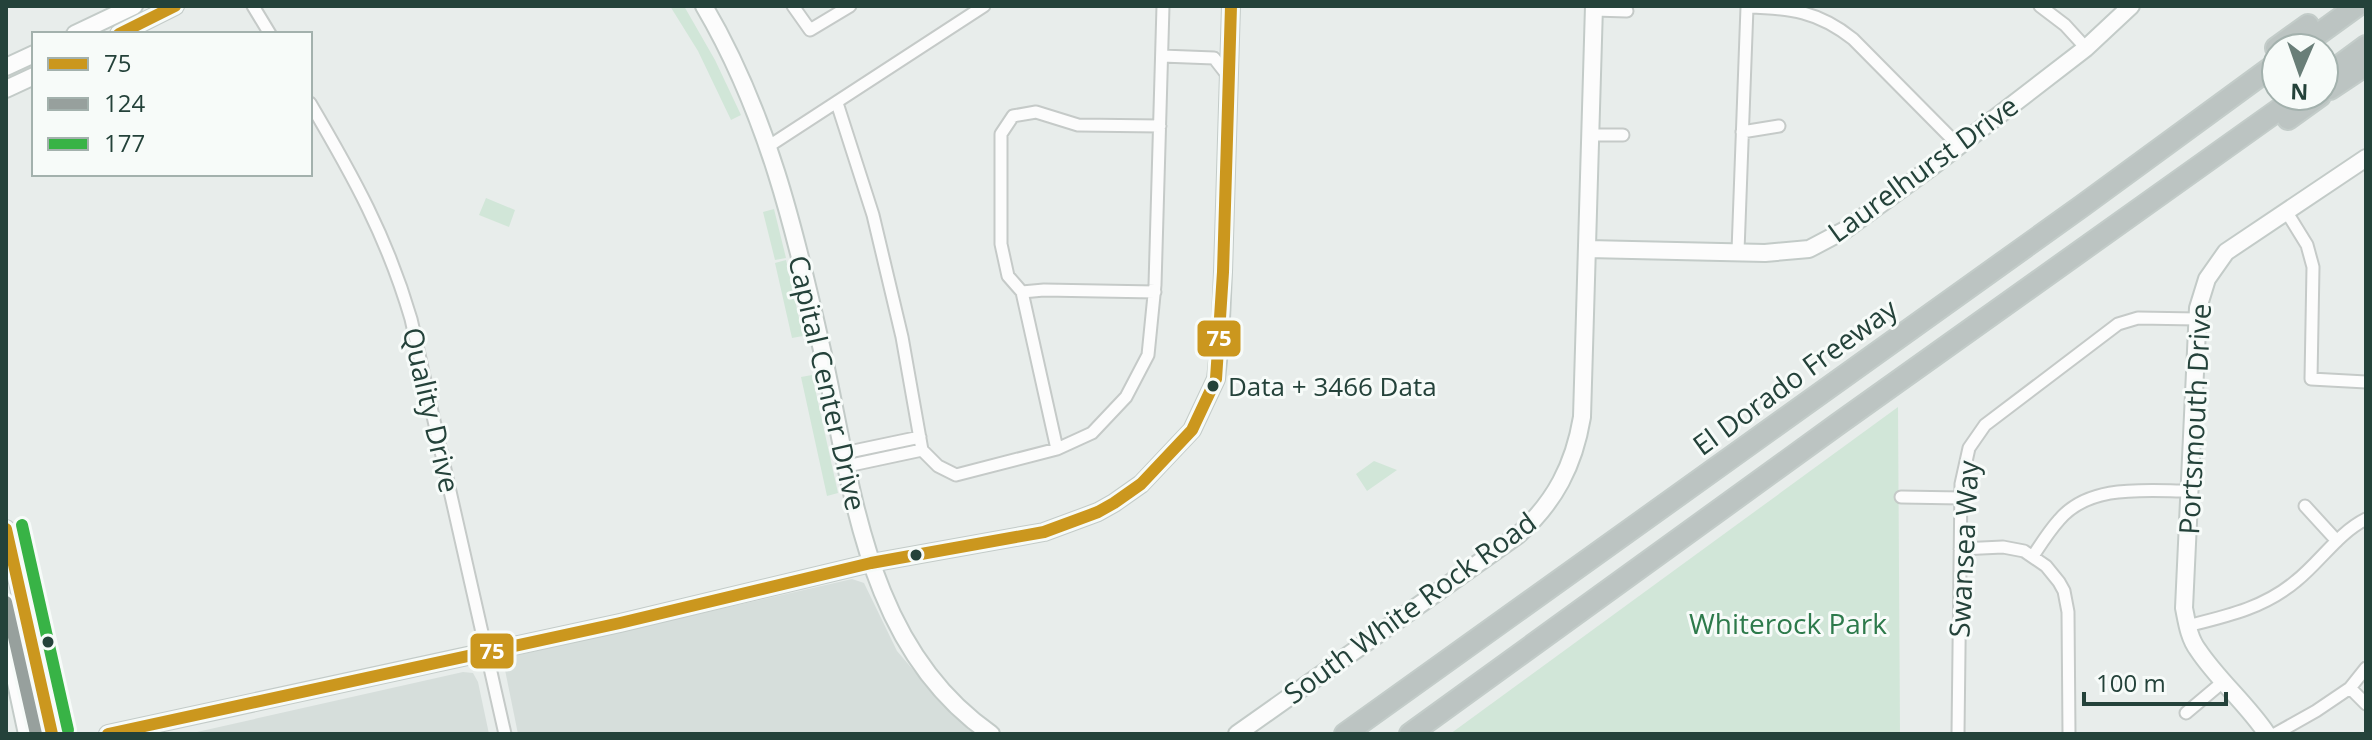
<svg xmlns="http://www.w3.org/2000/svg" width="2372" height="740" viewBox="0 0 2372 740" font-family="'Open Sans',sans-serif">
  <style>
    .built { fill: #d6dedb }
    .green { fill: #d1e6d8 }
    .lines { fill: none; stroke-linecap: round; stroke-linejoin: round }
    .street-casing { stroke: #c5cac8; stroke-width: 15 }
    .secondary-casing { stroke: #c3cbc8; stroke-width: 20 }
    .highway-casing { stroke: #c3ccc9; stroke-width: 24 }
    .street { stroke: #fcfcfc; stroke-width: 11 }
    .secondary { stroke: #fcfcfc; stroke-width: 16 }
    .highway { stroke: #bcc4c2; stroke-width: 20 }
    .bus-1-casing { stroke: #f7fbf9; stroke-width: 18 }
    .bus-2-casing { stroke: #f7fbf9; stroke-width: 18 }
    .bus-3-casing { stroke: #f7fbf9; stroke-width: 18 }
    .bus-1 { stroke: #cb971e; stroke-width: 12 }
    .bus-2 { stroke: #97a09d; stroke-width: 12 }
    .bus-3 { stroke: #38b346; stroke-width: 12 }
    .bus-dot { fill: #24423a; stroke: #f7fbf9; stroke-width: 3 }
    .labels { text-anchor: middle; stroke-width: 6; stroke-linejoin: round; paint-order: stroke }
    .bus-label { font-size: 26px; fill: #24423a; stroke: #f7fbf9; text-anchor: start }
    .street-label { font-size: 28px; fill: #24423a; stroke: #f7fbf9 }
    .park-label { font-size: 28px; fill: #2d7a4b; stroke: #f7fbf9 }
    .line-badge { stroke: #f7fbf9; stroke-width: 3 }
    .badge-label { font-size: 22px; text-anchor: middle; font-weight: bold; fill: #fff }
  </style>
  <rect width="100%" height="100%" fill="#e8edeb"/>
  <path class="built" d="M852 579 864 583 897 651 950 713 977 734H518L504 665 510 657Z
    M463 672 473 673 478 682 489 734H188Z"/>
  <path class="green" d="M670 6H684L715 60 741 115 731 120 698 51Z
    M486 198 515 210 509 227 479 215Z
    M774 209 786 258 775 260 763 212Z
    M786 260 803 336 792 338 775 263Z
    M812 375 838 493 827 496 801 377Z
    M1898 407 1900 734H1450Z
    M1374 461 1397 470 1367 491 1356 474Z"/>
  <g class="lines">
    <g class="street-casing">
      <path id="street" d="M253 6 270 34
        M793 6 810 30 850 6
        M2040 6 2065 25 2086 48
        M1594 10 1627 11
        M1162 56 1214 58 1228 76
        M310 103C353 176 387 237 411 319L505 734
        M837 103 873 215 902 337 922 450 938 466 956 475 1057 449 1092 433 1126 397 1148 355 1155 285 1163 6
        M1742 132 1779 126
        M1590 135H1623
        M769 146 984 6
        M2286 211 2307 245 2313 267 2311 379 2366 382
        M1738 251 1747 7C1790 8 1818 11 1853 39L1959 146
        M1022 292 1008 276 1001 244V134L1013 116 1036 112 1078 125 1160 126
        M1057 449 1022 292 1044 290 1155 292
        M844 453 920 437
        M847 466 922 450
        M1901 497 1961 498
        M2305 506 2337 541
        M1960 549 2003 547 2024 551 2046 566 2059 582 2064 591 2068 612 2069 734
        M2033 556C2041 544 2049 531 2059 520 2090 483 2147 491 2190 491
        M2187 626C2227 616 2264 608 2296 581 2320 562 2338 533 2366 519
        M2350 688 2366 704
        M2186 713 2224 681
        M1958 734 1961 484 1969 448 1985 425 2118 324 2138 318 2197 319
        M2275 734 2316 711 2350 688 2366 668"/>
    </g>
    <g class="secondary-casing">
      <path id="secondary" d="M704 6C767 113 795 230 822 350 853 487 865 647 991 734
        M75 34 134 6
        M119 34 175 6
        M6 67 34 54
        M6 89 34 76
        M1588 249 1765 253 1809 249 1845 230 1929 169 2086 48 2131 6
        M6 529 52 734
        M6 636 27 734
        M108 734 620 623 871 563 1044 532 1098 512 1114 503 1141 484 1192 430 1216 379 1220 342 1223 272 1231 6
        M1237 734 1518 535C1555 502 1574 465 1582 417L1594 6
        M2267 734C2247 704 2218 680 2198 650 2189 638 2187 623 2184 608L2198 308 2207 279 2226 252 2366 158"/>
    </g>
    <g class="highway-casing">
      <path id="highway" d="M2276 48 2308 25
        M2299 48 2357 6
        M2324 77 2366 46
        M2330 89 2366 65
        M2288 119 2320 96
        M1345 734 2082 206 2276 64
        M1410 734 1838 424 2298 96"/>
    </g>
    <use href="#street" class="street"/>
    <use href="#secondary" class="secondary"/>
    <use href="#highway" class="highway"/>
    <g class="bus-1-casing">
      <path id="bus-1" d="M119 34 175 6
        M6 529 52 734
        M108 734 620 623 871 563 1044 532 1098 512 1114 503 1141 484 1192 430 1216 379 1223 272 1231 6"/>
    </g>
    <g class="bus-2-casing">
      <path id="bus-2" d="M6 602 36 734"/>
    </g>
    <g class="bus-3-casing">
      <path id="bus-3" d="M22 525 68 730"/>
    </g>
    <use href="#bus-1" class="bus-1"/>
    <use href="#bus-2" class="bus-2"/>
    <use href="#bus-3" class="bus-3"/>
  </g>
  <g class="bus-dot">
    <circle cx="1213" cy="386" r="7"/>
    <circle cx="916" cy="555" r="7"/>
    <circle cx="48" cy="642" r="7"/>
  </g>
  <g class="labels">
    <g class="bus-label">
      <text x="1228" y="396">Data + 3466 Data</text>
    </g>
    <g class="street-label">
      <text transform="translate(1923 169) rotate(-36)" y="10">Laurelhurst Drive</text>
      <text transform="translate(1795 377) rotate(-36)" y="10">El Dorado Freeway</text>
      <text transform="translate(827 383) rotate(77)" y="10">Capital Center Drive</text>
      <text transform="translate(431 410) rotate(77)" y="10">Quality Drive</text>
      <text transform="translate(2195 419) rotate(-87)" y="10">Portsmouth Drive</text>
      <text transform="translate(1964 549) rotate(-87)" y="10">Swansea Way</text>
      <text transform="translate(1410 608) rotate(-36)" y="10">South White Rock Road</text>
    </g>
    <g class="park-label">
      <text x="1788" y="634">Whiterock Park</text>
    </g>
  </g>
  <g class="line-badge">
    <rect x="1196" y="319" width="46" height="39" rx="8" fill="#cb971e"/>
    <rect x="469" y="632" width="46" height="38" rx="8" fill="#cb971e"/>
  </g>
  <g class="badge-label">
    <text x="1219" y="346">75</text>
    <text x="492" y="659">75</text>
  </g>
  <rect width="2372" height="740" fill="none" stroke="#24423a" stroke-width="16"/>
  <rect x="32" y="32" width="280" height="144" fill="#f7fbf9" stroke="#a3b1ad" stroke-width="2"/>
  <rect x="48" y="58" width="40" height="12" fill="#cb971e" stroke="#a3b1ad" stroke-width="2"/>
  <text x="104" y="72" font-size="24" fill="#24423a">75</text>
  <rect x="48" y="98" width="40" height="12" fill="#97a09d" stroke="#a3b1ad" stroke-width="2"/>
  <text x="104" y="112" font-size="24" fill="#24423a">124</text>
  <rect x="48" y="138" width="40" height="12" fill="#38b346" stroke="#a3b1ad" stroke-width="2"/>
  <text x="104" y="152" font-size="24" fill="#24423a">177</text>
  <g transform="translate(2300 72) rotate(182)"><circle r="38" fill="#f7fbf9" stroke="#a3b1ad" stroke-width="2"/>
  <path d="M0-6L14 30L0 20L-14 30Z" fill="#697e78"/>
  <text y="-12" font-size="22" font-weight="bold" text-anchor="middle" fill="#24423a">N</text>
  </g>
  <path d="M2084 692v12h142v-12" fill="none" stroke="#24423a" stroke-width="4"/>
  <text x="2096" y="692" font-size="24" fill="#24423a" stroke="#f7fbf9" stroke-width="6" paint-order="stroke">100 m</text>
</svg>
